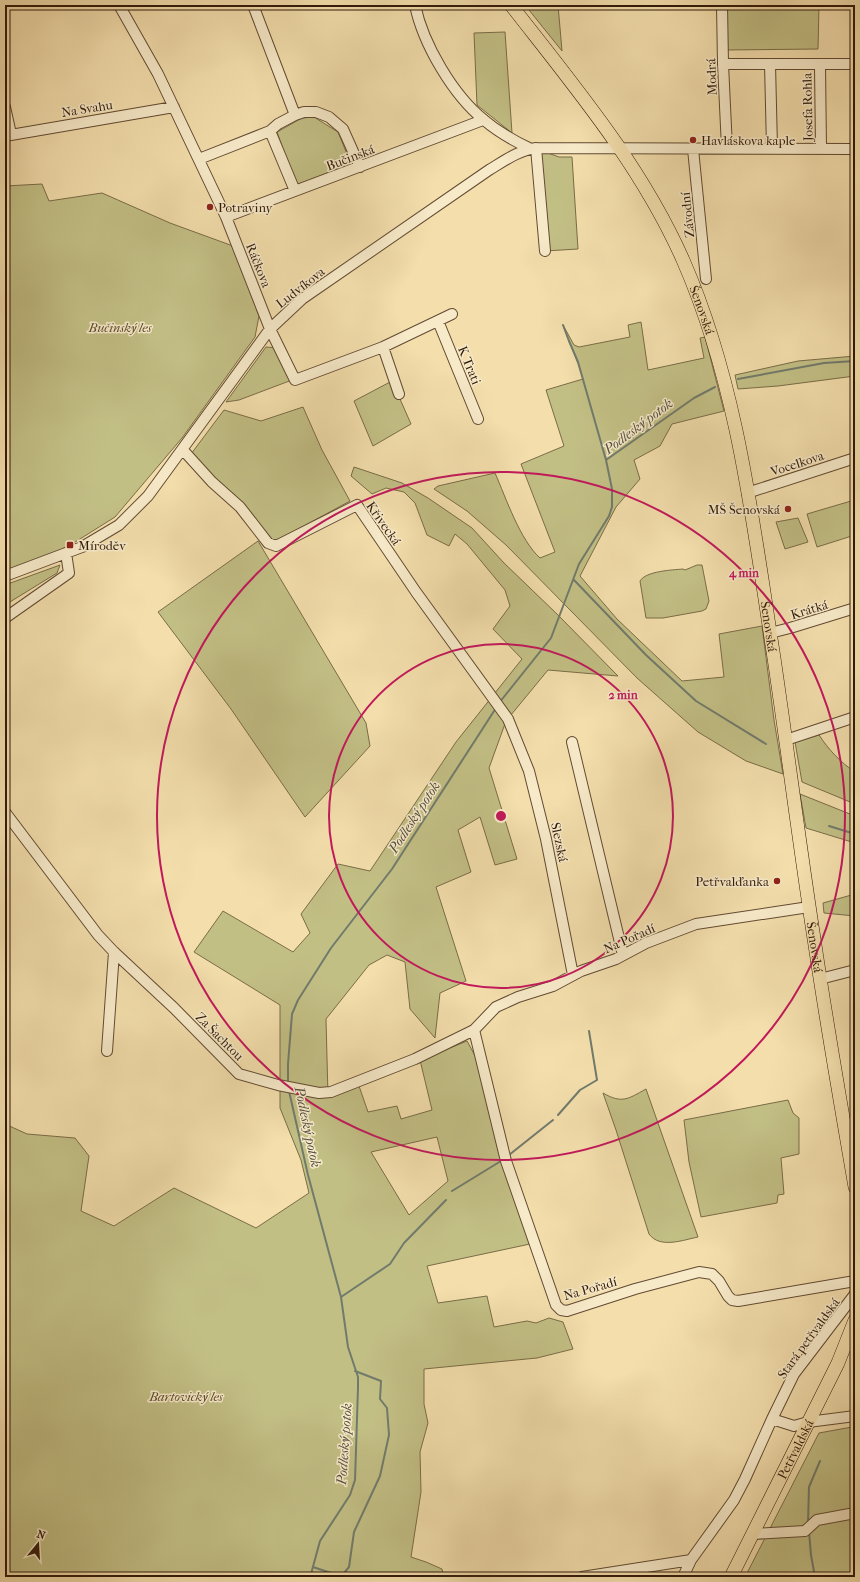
<svg xmlns="http://www.w3.org/2000/svg" width="860" height="1582" viewBox="0 0 860 1582" font-family="'IM FELL French Canon',serif">
  <style>
    .green { fill: #c2bf85; stroke: #7a6c47; fill-rule: evenodd }
    .lines { fill: none; stroke-linecap: round; stroke-linejoin: round }
    .stream { stroke: #717b6c; stroke-width: 2 }
    .minor-casing { stroke: #624a32; stroke-width: 12 }
    .major-casing { stroke: #311909; stroke-width: 14 }
    .minor { stroke: #f7eac9; stroke-width: 10 }
    .major { stroke: #f3deac; stroke-width: 13 }
    .ring { fill: none; stroke: #c2185b; stroke-width: 2 }
    .poi-dot { fill: #8f2418; stroke: #f7eac9; stroke-width: 1.5 }
    .labels { text-anchor: middle; stroke-width: 3; stroke-linejoin: round; paint-order: stroke }
    .street-label { font-size: 13px; fill: #311909; stroke: #f7eac9 }
    .poi-label { font-size: 13px; fill: #311909; stroke: #f7eac9; text-anchor: start }
    .park-label { font-size: 13px; font-style: italic; fill: #5c4b2e; stroke: #f7eac9 }
    .water-label { font-size: 14px; font-style: italic; fill: #565243; stroke: #f7eac9 }
    .centre { fill: #c2185b; stroke: #f7eac9; stroke-width: 2 }
    .ring-label { font-size: 12px; text-anchor: middle; font-weight: bold; fill: #c2185b; stroke: #f7eac9; stroke-width: 3; stroke-linejoin: round; paint-order: stroke }
  </style>
  <rect width="100%" height="100%" fill="#f3deac"/>
  <filter id="stains"><feTurbulence type="fractalNoise" baseFrequency=".005" numOctaves="4"/><feColorMatrix values="0 0 0 0 .2 0 0 0 0 .09 0 0 0 0 .02 0 0 0 .5 -.17"/></filter>
  <radialGradient id="worn" r=".72"><stop offset=".6" stop-color="#630" stop-opacity="0"/><stop offset="1" stop-color="#630" stop-opacity=".3"/></radialGradient>
  <path class="green" d="M525 5H558L562 51Z
    M725 5H819L818 49 726 50Z
    M505 32 512 133 477 105 474 33Z
    M314 117 338 132 351 164 296 185 277 132 302 118Z
    M539 152 548 153 559 157H572L578 249 545 251Z
    M42 184 49 201 102 193 170 223 233 246 259 316 255 337 182 438 115 517 64 549 5 571V186Z
    M641 322 648 370 704 358 700 338 705 337 724 411 672 424 660 446 634 460 640 479 616 507 580 576 617 619 682 681 724 677 719 634 762 626 774 720 783 774 746 761 698 732 637 678 506 545 467 511 434 489 438 486 495 473C506 498 520 540 540 558L555 552 521 464 564 446 546 390 583 379C578 360 569 343 563 325L574 345 579 347 630 337 628 325Z
    M266 347 278 348 292 380 239 400 226 402Z
    M855 356V376L778 386 738 389 735 375 798 361Z
    M392 381 411 424 373 446 354 401Z
    M303 407 322 450 350 501 278 540 270 539 191 454 224 410 261 421Z
    M354 467 402 483 428 498 472 528 504 563 558 615 618 676 548 670 506 721 489 768 517 859 495 865 480 817 458 830 471 872 436 887 466 981 440 993 435 1038 410 1009 405 962 387 955 369 965 326 1019 328 1096 359 1086 368 1112 397 1106 401 1119 432 1110 420 1060 467 1041 479 1063 530 1244 427 1266 438 1303 487 1296 494 1327 527 1321 536 1323 549 1318 563 1322 573 1349 537 1358 424 1369V1404L428 1423 420 1452 421 1492 411 1557 426 1562 442 1569 444 1577H5V1124L27 1134 75 1138 89 1156 81 1211 114 1226 174 1188 256 1228 309 1193 301 1160 280 1108V1005L194 952 223 911 293 952 310 933 301 914 338 864 370 871 456 742 522 659 493 629 510 606 505 590 467 544 455 534 449 546 427 535 415 503 404 492 386 488 372 494 351 476ZM437 1137 448 1181 409 1215 371 1152Z
    M851 501 855 513V535L817 547 807 514Z
    M798 518 808 542 785 549 776 522Z
    M258 541 366 723 370 746 305 817 231 709 158 612Z
    M60 565 57 573 5 605V585Z
    M697 565H702L709 601 706 609 702 611 663 618H646L640 581C646 571 672 570 683 569L685 570Z
    M819 735C829 750 840 762 855 772V804L802 782 795 742Z
    M800 794 855 816V843L806 828Z
    M855 894V916L824 913 823 903Z
    M646 1089 698 1237C683 1240 660 1249 649 1234L616 1130 603 1093C622 1104 628 1099 646 1089Z
    M788 1100 793 1113 799 1118V1154L781 1158 784 1194 778 1195 777 1203 701 1217 689 1162 684 1120Z
    M852 1427 855 1443V1577H745L819 1433Z"/>
  <g class="lines">
    <path class="stream" d="M563 325 569 341 578 362 606 460
      M738 379 824 363 855 361
      M574 580 646 655 696 701 766 744
      M499 703 551 638 579 564 609 516 612 507V489L606 460 694 398 715 387
      M829 826 855 834
      M288 1083V1064L292 1014 298 1000 331 948 392 869 496 708
      M289 1091 308 1175 341 1297 348 1347 358 1377V1388L355 1480 350 1495 320 1541 311 1574
      M558 1115 580 1090 597 1080 589 1031
      M509 1155 553 1120
      M452 1191 501 1161
      M341 1297 390 1264 404 1243 446 1200
      M808 1523 809 1487 820 1461
      M809 1532 811 1555 815 1577
      M313 1567 337 1575 344 1573 349 1567 354 1532 380 1476 389 1435 387 1408 380 1399 381 1381 355 1371
      M310 1577V1576"/>
    <g class="minor-casing">
      <path id="minor" d="M119 5 158 74 226 217 270 329 295 380 383 347 452 314
        M253 5 295 115 304 112H316L329 117 343 129 360 167
        M415 5C423 44 453 95 484 120 498 132 514 141 531 149
        M722 5 723 64 727 148
        M723 64H855
        M770 64 772 148
        M820 65 821 149
        M5 107 11 134
        M270 131 295 191
        M5 136 174 107
        M536 148 545 251
        M693 149 706 279
        M199 159 270 131 278 124 295 115
        M226 217 483 120
        M438 321 478 419
        M383 347 399 394
        M183 450 212 482 240 507 268 543 276 546 357 505 416 592 508 719 529 771 546 839 573 975
        M747 493 855 458
        M5 576 82 547 119 525 148 496 270 329 302 299 489 170C504 161 519 150 536 148L855 149
        M5 618 69 573 66 553
        M770 633 790 628 855 608
        M786 740 855 717
        M572 742 623 955
        M5 812 98 935 114 952 174 1008 239 1074 278 1085 319 1093 331 1092 415 1059 474 1030 496 1007 518 997 553 986 581 971 616 959 646 943 696 924 809 907
        M820 979 855 970
        M474 1030 506 1161 556 1305 561 1310 567 1311 635 1289 699 1272 712 1274 719 1281 728 1296 732 1300 738 1301 855 1281
        M107 1051 114 952
        M772 1419 794 1426 808 1422 855 1416
        M753 1534 805 1531 817 1520 855 1513
        M582 1577 691 1560
        M683 1577 691 1560 734 1500 745 1479 772 1419 794 1374 855 1294"/>
    </g>
    <g class="major-casing">
      <g id="major">
        <path id="s1" d="M511 5C574 86 641 165 683 260 738 385 753 524 774 658 788 753 800 849 815 945 827 1026 841 1106 855 1187"/>
        <path id="s2" d="M731 1577 838 1363 855 1320"/>
      </g>
    </g>
    <use href="#minor" class="minor"/>
    <use href="#major" class="major"/>
  </g>
  <g class="ring">
    <circle cx="501" cy="816" r="172"/>
    <circle cx="501" cy="816" r="344"/>
  </g>
  <g class="poi-dot">
    <circle cx="693" cy="140" r="4"/>
    <circle cx="210" cy="207" r="4"/>
    <circle cx="788" cy="509" r="4"/>
    <rect x="66" y="541" width="8" height="8" rx="2"/>
    <circle cx="777" cy="881" r="4"/>
  </g>
  <g class="labels">
    <g class="street-label">
      <text transform="translate(711 77) rotate(-92)" y="5">Modrá</text>
      <text transform="translate(807 107) rotate(-91)" y="5">Josefa Rohla</text>
      <text transform="translate(87 108) rotate(-9)" y="5">Na Svahu</text>
      <text transform="translate(350 157) rotate(-21)" y="5">Bučinská</text>
      <text transform="translate(687 215) rotate(-96)" y="5">Závodní</text>
      <text transform="translate(259 265) rotate(68)" y="5">Ráčkova</text>
      <text transform="translate(300 287) rotate(-38)" y="5">Ludvíkova</text>
      <text dy="5" stroke="none"><textPath href="#s1" startOffset="362">Šenovská</textPath></text>
      <text transform="translate(470 365) rotate(68)" y="5">K Trati</text>
      <text transform="translate(797 463) rotate(-18)" y="5">Vocelkova</text>
      <text transform="translate(384 523) rotate(55)" y="5">Křivecká</text>
      <text transform="translate(809 609) rotate(-17)" y="5">Krátká</text>
      <text dy="5" stroke="none"><textPath href="#s1" startOffset="686">Šenovská</textPath></text>
      <text transform="translate(560 842) rotate(78)" y="5">Slezská</text>
      <text transform="translate(629 938) rotate(-24)" y="5">Na Pořadí</text>
      <text dy="5" stroke="none"><textPath href="#s1" startOffset="1010">Šenovská</textPath></text>
      <text transform="translate(220 1036) rotate(45)" y="5">Za Šachtou</text>
      <text transform="translate(590 1288) rotate(-16)" y="5">Na Pořadí</text>
      <text transform="translate(808 1338) rotate(-54)" y="5">Stará petřvaldská</text>
      <text dy="5" stroke="none"><textPath href="#s2" startOffset="143">Petřvaldská</textPath></text>
    </g>
    <g class="poi-label">
      <text x="701" y="145">Havláskova kaple</text>
      <text x="218" y="212">Potraviny</text>
      <text x="780" y="514" text-anchor="end">MŠ Šenovská</text>
      <text x="78" y="550">Míroděv</text>
      <text x="769" y="886" text-anchor="end">Petřvalďanka</text>
    </g>
    <g class="park-label">
      <text x="120" y="332">Bučinský les</text>
      <text x="186" y="1401">Bartovický les</text>
    </g>
    <g class="water-label">
      <text transform="translate(638 426) rotate(-37)" y="5">Podleský potok</text>
      <text transform="translate(414 817) rotate(-57)" y="5">Podleský potok</text>
      <text transform="translate(308 1127) rotate(78)" y="5">Podleský potok</text>
      <text transform="translate(344 1444) rotate(-86)" y="5">Podleský potok</text>
    </g>
  </g>
  <circle cx="501" cy="816" r="6" class="centre"/>
  <g class="ring-label">
    <text x="744" y="577">4 min</text>
    <text x="623" y="699">2 min</text>
  </g>
  <rect width="860" height="1582" fill="none" stroke="#f3deac" stroke-width="20"/>
  <rect x="6" y="6" width="848" height="1570" fill="none" stroke="#311909" stroke-width="2"/>
  <rect x="10" y="10" width="840" height="1562" fill="none" stroke="#311909"/>
  <g transform="translate(38 1544) rotate(18)" stroke="#f7eac9" stroke-width="3" paint-order="stroke">
  <path d="M0-3L7 15L0 10L-7 15Z" fill="#311909"/>
  <text y="-6" font-size="11" font-weight="bold" text-anchor="middle" fill="#311909">N</text>
  </g>
  <rect width="100%" height="100%" filter="url(#stains)"/>
  <rect width="100%" height="100%" fill="url(#worn)"/>
</svg>
